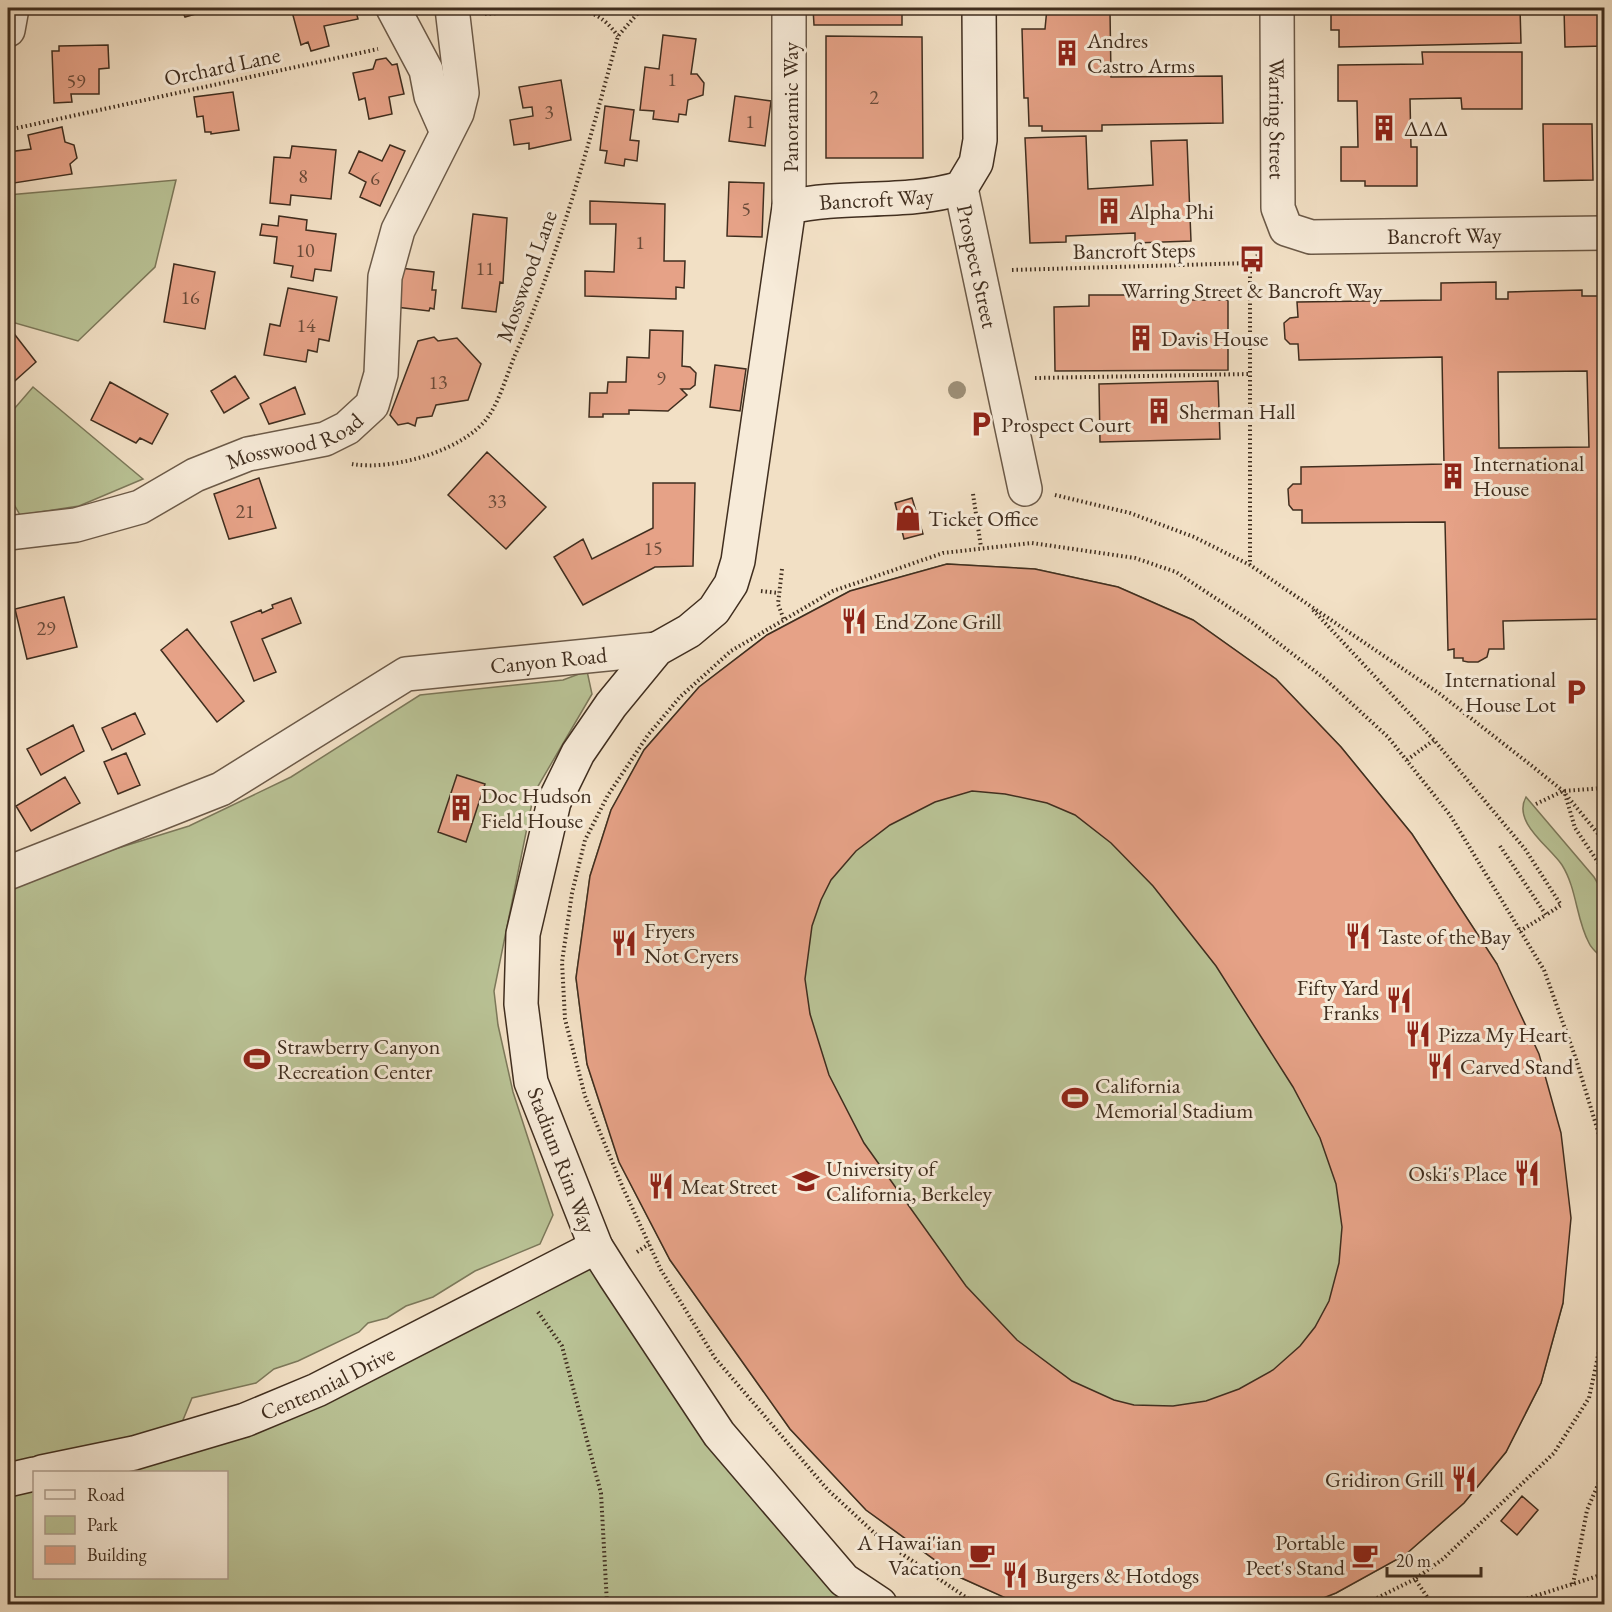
<svg xmlns="http://www.w3.org/2000/svg" width="1612" height="1612" viewBox="0 0 1612 1612" font-family="'EB Garamond',serif">
  <style>
    .green { fill: #b9c295; stroke: #7c785a; stroke-width: 1.5; fill-rule: evenodd }
    .building { fill: #e6a287; stroke: #402e1f; stroke-width: 1.5; fill-rule: evenodd }
    .lines { fill: none; stroke-linecap: round; stroke-linejoin: round }
    .street-casing { stroke: #6c5a48; stroke-width: 36 }
    .secondary-casing { stroke: #402e1f; stroke-width: 36 }
    .path { stroke: #402e1f; stroke-width: 4; stroke-dasharray: 1.5 3; stroke-linecap: butt }
    .street { stroke: #f7ebd9; stroke-width: 33 }
    .secondary { stroke: #f7ebd9; stroke-width: 33 }
    .tree { fill: #9d8f77 }
    .labels { text-anchor: middle; stroke-width: 6; stroke-linejoin: round; paint-order: stroke }
    .number-label { font-size: 20px; fill: #6a4b39 }
    .poi-label { font-size: 22px; fill: #402e1f; stroke: #f7ebd9; text-anchor: start }
    .street-label { font-size: 22px; fill: #402e1f; stroke: #f7ebd9 }
  </style>
  <rect width="100%" height="100%" fill="#f2e0c5"/>
  <filter id="stains"><feTurbulence type="fractalNoise" baseFrequency=".00333" numOctaves="4"/><feColorMatrix values="0 0 0 0 .2 0 0 0 0 .09 0 0 0 0 .02 0 0 0 .5 -.17"/></filter>
  <radialGradient id="worn" r=".72"><stop offset=".6" stop-color="#630" stop-opacity="0"/><stop offset="1" stop-color="#630" stop-opacity=".3"/></radialGradient>
  <path class="green" d="M176 180 155 267 78 341 8 321V195Z
    M33 387 143 479 79 506 20 515 8 494V416Z
    M947 564 1035 569 1118 587 1193 620 1276 679 1341 747 1412 834 1497 964 1563 1303 1541 1383 1506 1452 1464 1503 1405 1555 1336 1593 1308 1604H1019L957 1576 866 1510 790 1429 670 1260 619 1162 587 1064 576 978 590 876 611 810 644 750 699 687 767 635 850 591Z
    M587 671 592 694 534 793 494 991 498 1025 513 1092 553 1215 540 1244 475 1271 433 1297 406 1306 387 1318 368 1323 359 1332 298 1361 274 1369 256 1383 192 1398 174 1442 596 1247 719 1434 880 1604H8V889L31 875 189 826 291 777 420 695 563 680ZM34 1472H226V1578H34Z
    M1526 797 1594 877 1604 894V960C1600 955 1592 950 1589 943 1576 919 1577 889 1562 865 1549 846 1512 822 1526 797Z"/>
  <path class="building" d="M181 8H216L185 17Z
    M291 8H355L358 19 324 26 329 46 311 51 308 42 301 45Z
    M813 8H902V25H814Z
    M1047 8H1074V12L1110 11 1111 77 1222 76 1223 123 1102 125V131H1042V126H1029L1028 98H1024L1022 29H1045Z
    M1331 8H1520L1521 43 1339 47V30H1331Z
    M1564 8H1604V46L1565 47Z
    M663 35 696 39 691 74H697L704 83 703 95 688 100 686 115 679 114 678 122 653 119 654 111 640 110 645 67 659 69Z
    M826 36 922 37 923 158H826Z
    M108 45 109 68 99 69V94H71L72 102 54 103 52 51H59V46Z
    M1422 52H1522V109H1462L1461 98 1410 99 1411 147H1417V186H1365V181H1341V147H1358L1357 101H1338V65L1423 64Z
    M386 58 392 65 397 64 404 94 389 97 392 114 369 119 365 98 359 100 353 73 373 69 376 60Z
    M561 80 571 140 529 149V143L514 145 510 120 533 116 532 107 523 108 519 87Z
    M233 92 239 130 211 134V132H205L203 116 197 117 194 97Z
    M735 96 771 101 765 146 729 141Z
    M605 106 634 110 630 140 639 141 637 161 625 159 624 166 605 163 607 151 600 150Z
    M1543 124H1592L1593 180 1544 181Z
    M62 127 65 142 74 145 77 158 70 164 72 174 14 183 8 152 31 149 28 135Z
    M1086 136 1088 189 1153 185 1151 141 1187 140 1191 241 1135 243V233L1066 236V242L1030 243 1025 138Z
    M390 145 405 151 380 206 360 197 366 182 349 173 359 151 382 161Z
    M292 146 336 150 331 199 291 195 290 205 270 203 274 157 290 158Z
    M729 182 764 183 762 237 727 236Z
    M590 201 665 204 664 261H685L684 288 676 287V299L585 296V271L614 272 616 224H590Z
    M473 214 507 218 503 283 500 282 496 312 462 308Z
    M279 216 307 220 306 230 336 234 331 271 315 269 313 281 291 277 293 266 274 263 277 237 260 235 262 224 278 226Z
    M174 264 215 272 205 329 164 322Z
    M400 268 434 272 432 290H436L434 309 430 308 429 311 396 307Z
    M1496 282V299H1508V292L1582 290V296H1604V619L1503 621 1504 649H1489L1487 657 1478 662H1468L1463 661V658H1454V649L1448 650 1445 522 1302 523V510H1293L1289 505 1288 489 1293 484H1301V467L1444 464 1442 357 1299 360 1298 344H1290L1285 339 1284 323 1290 318 1298 317 1297 302 1441 300V283ZM1587 371 1589 447 1499 448 1498 372Z
    M288 288 337 297 329 341 319 339 317 352 308 350 306 362 264 355 270 324 280 326Z
    M1089 295H1187V300H1228V370L1055 371 1054 307 1089 306Z
    M650 330 683 331 682 366 690 367 696 373 695 385 690 389H681L687 395 668 411 629 410V414H603V417H589L590 393H607L608 382H626L627 357 649 358Z
    M12 331 36 362 8 387V334Z
    M434 337 438 341 457 338 481 364 468 400 436 405 432 416 417 418 415 426 408 423 398 425 390 415 418 341Z
    M715 365 746 369 740 411 710 407Z
    M235 376 249 398 224 413 211 391Z
    M1218 381 1220 439 1100 442 1099 384Z
    M110 382 168 414 152 444 140 438 136 443 91 420Z
    M295 387 305 414 269 424 260 404Z
    M487 452 546 507 506 549 448 495Z
    M259 478 276 528 229 539 214 494Z
    M653 483H695L693 566 655 567 583 605 554 557 583 539 592 559 653 528Z
    M912 498 923 534 904 539 895 503Z
    M947 564 1035 569 1118 587 1193 620 1276 679 1341 747 1412 834 1497 964 1539 1054 1561 1133 1571 1218 1563 1303 1541 1383 1506 1452 1464 1503 1405 1555 1336 1593 1308 1604H1019L957 1576 866 1510 790 1429 670 1260 619 1162 587 1064 576 978 590 876 611 810 644 750 699 687 767 635 850 591ZM972 791 1005 794 1047 803 1075 815 1111 843 1153 886 1216 966 1293 1087 1320 1138 1336 1184 1342 1227 1339 1263 1329 1301 1315 1327 1300 1346 1273 1370 1239 1389 1206 1401 1173 1406 1134 1405 1114 1400 1072 1381 1017 1340 966 1286 864 1143 829 1075 810 1014 805 979 812 926 821 900 831 880 856 851 890 825 935 802Z
    M64 597 77 647 27 659 15 609Z
    M291 598 301 623 262 639 276 672 254 681 231 622 261 610 262 613 273 608 272 605Z
    M187 629 244 701 217 722 161 650Z
    M135 713 145 734 112 750 102 728Z
    M73 725 84 751 41 775 27 749Z
    M126 753 140 785 118 794 104 762Z
    M457 775 485 784 466 842 438 832Z
    M65 777 80 803 31 831 16 806Z
    M1522 1496 1538 1510 1517 1535 1501 1521Z"/>
  <g class="lines">
    <g class="street-casing">
      <g id="street">
        <path d="M393 8 426 70 431 96 446 130"/>
        <path id="s1" d="M1277 8 1278 208 1286 229 1311 237 1604 233"/>
        <path d="M8 30 12 8"/>
        <path id="s2" d="M961 188 1025 489"/>
        <path d="M789 207V8"/>
        <path id="s3" d="M8 533 76 525 140 507 195 475 248 454 325 439 347 428 372 405 381 374 385 277 398 230 457 113 462 93 452 8"/>
        <path id="s4" d="M8 873 221 789 406 674 657 649"/>
      </g>
    </g>
    <g class="secondary-casing">
      <g id="secondary">
        <path id="s5" d="M42 1472 134 1453 245 1420 317 1390 596 1247"/>
        <path d="M8 1480 34 1474"/>
        <path id="s6" d="M880 1604 844 1580 719 1434 615 1277 596 1247 531 1082 521 1004 523 934 554 802 578 753 611 705 657 649 689 631 714 610 731 584 738 561 789 207C846 194 905 205 961 188L976 163 980 140 979 8"/>
      </g>
    </g>
    <path class="path" d="M568 8C593 12 602 15 618 36
      M485 14 559 8
      M8 130 378 49
      M1250 263V565
      M1012 270 1250 263 1263 250
      M1035 378 1250 374
      M352 464C391 471 464 451 488 417 500 400 507 374 515 355 560 253 589 143 618 36L638 13 696 8
      M973 494 981 547
      M1055 495 1130 513 1194 537 1250 565 1440 694 1532 766 1563 791 1604 841
      M782 569 778 604 784 620
      M761 591 779 593
      M1313 610 1434 740
      M1407 760 1434 740 1525 849 1561 905 1546 915
      M1565 794 1575 828 1604 871
      M1536 804 1563 791 1604 788
      M1500 846 1546 915 1520 931
      M1598 1131 1604 1129
      M637 1252 649 1244
      M538 1312 562 1346 601 1493 607 1604
      M1603 1574 1604 1536
      M1573 1584 1587 1510 1604 1471
      M976 1604 883 1541 827 1489 715 1358 661 1270 623 1188 585 1096 565 1019 562 962 572 893 585 840 608 795 648 735 680 697 731 651 833 591 943 553 1032 543 1135 558 1176 572 1250 621 1325 679 1388 737 1450 815 1544 970 1576 1059 1604 1151
      M1365 1604 1415 1579
      M1432 1604 1415 1579 1443 1559 1554 1453 1589 1398 1604 1328
      M1510 1604 1604 1574"/>
    <use href="#street" class="street"/>
    <use href="#secondary" class="secondary"/>
  </g>
  <circle class="tree" cx="957" cy="390" r="9"/>
  <defs>
    <g id="building-bare" transform="scale(2.07)"><path d="M-4-6H4V6H1V3H-1V6H-4ZM-2.5-4.3h1.7v1.8h-1.7ZM.8-4.3h1.7v1.8H.8ZM-2.5-1h1.7V.8h-1.7ZM.8-1h1.7V.8H.8Z" fill="#8f2418" stroke="#f7ebd9" stroke-width="2.5" paint-order="stroke"/></g>
    <g id="bus-bare" transform="scale(2.07)"><path d="M-5-6H5V4H4V6H2V4H-2V6H-4V4H-5ZM-3.5-4V0h7V-4ZM-3.5 1.2v1.5H-2V1.2ZM2 1.2v1.5H3.5V1.2Z" fill="#8f2418" stroke="#f7ebd9" stroke-width="2.5" paint-order="stroke"/></g>
    <g id="parking-bare" transform="scale(2.07)"><path d="M-3.5-5.5H1a3.5 3.5 0 0 1 0 7H-1V5.5H-3.5ZM-1-3.4V-.6H.8a1.4 1.4 0 0 0 0-2.8Z" fill="#8f2418" stroke="#f7ebd9" stroke-width="2.5" paint-order="stroke"/></g>
    <g id="shop-bare" transform="scale(2.07)"><path d="M-5-2.5h2.3a2.7 3.5 0 0 1 5.4 0H5L5.5 6h-11ZM-1.5-2.5h3a1.5 2.3 0 0 0-3 0Z" fill="#8f2418" stroke="#f7ebd9" stroke-width="2.5" paint-order="stroke"/></g>
    <g id="restaurant-bare" transform="scale(2.07)"><path d="M-5-6h1v4h1v-4h1v4h1v-4h1v5L-1.5 .5V6h-2V.5L-5-1ZM5-6V6H3V1.5H1.5Q1.5-4 5-6Z" fill="#8f2418" stroke="#f7ebd9" stroke-width="2.5" paint-order="stroke"/></g>
    <g id="stadium-bare" transform="scale(2.07)"><path d="M0-5a6.5 5 0 1 0 0 10a6.5 5 0 1 0 0-10ZM-3.5-1.8h7v3.6h-7Z" fill="#8f2418" stroke="#f7ebd9" stroke-width="2.5" paint-order="stroke"/></g>
    <g id="university-bare" transform="scale(2.07)"><path d="M0-5L7-2L0 1L-7-2ZM-4 1L0 2.5L4 1V4Q0 6-4 4Z" fill="#8f2418" stroke="#f7ebd9" stroke-width="2.5" paint-order="stroke"/></g>
    <g id="cafe-bare" transform="scale(2.07)"><path d="M-5.5-4.5H6V0H3Q3 3.5 0 3.5H-2.5Q-5.5 3.5-5.5 0ZM3-3.2v2h1.7v-2ZM-6 4.5H4V6H-6Z" fill="#8f2418" stroke="#f7ebd9" stroke-width="2.5" paint-order="stroke"/></g>
  </defs>
  <g fill-rule="evenodd">
    <use href="#building-bare" x="1067" y="53"/>
    <use href="#building-bare" x="1384" y="128"/>
    <use href="#building-bare" x="1109" y="211"/>
    <use href="#bus-bare" x="1252" y="259"/>
    <use href="#building-bare" x="1141" y="338"/>
    <use href="#building-bare" x="1159" y="411"/>
    <use href="#parking-bare" x="981" y="424"/>
    <use href="#building-bare" x="1453" y="476"/>
    <use href="#shop-bare" x="908" y="518"/>
    <use href="#restaurant-bare" x="854" y="621"/>
    <use href="#parking-bare" x="1576" y="692"/>
    <use href="#building-bare" x="461" y="808"/>
    <use href="#restaurant-bare" x="1358" y="936"/>
    <use href="#restaurant-bare" x="624" y="943"/>
    <use href="#restaurant-bare" x="1399" y="1000"/>
    <use href="#restaurant-bare" x="1418" y="1034"/>
    <use href="#stadium-bare" x="257" y="1059"/>
    <use href="#restaurant-bare" x="1440" y="1066"/>
    <use href="#stadium-bare" x="1075" y="1098"/>
    <use href="#restaurant-bare" x="1527" y="1173"/>
    <use href="#university-bare" x="806" y="1181"/>
    <use href="#restaurant-bare" x="661" y="1186"/>
    <use href="#restaurant-bare" x="1464" y="1479"/>
    <use href="#cafe-bare" x="982" y="1555"/>
    <use href="#cafe-bare" x="1365" y="1555"/>
    <use href="#restaurant-bare" x="1015" y="1575"/>
  </g>
  <g class="labels">
    <g class="number-label">
      <text x="672" y="86">1</text>
      <text x="76" y="88">59</text>
      <text x="874" y="104">2</text>
      <text x="549" y="119">3</text>
      <text x="750" y="128">1</text>
      <text x="303" y="183">8</text>
      <text x="375" y="185">6</text>
      <text x="746" y="216">5</text>
      <text x="640" y="249">1</text>
      <text x="305" y="257">10</text>
      <text x="485" y="275">11</text>
      <text x="190" y="304">16</text>
      <text x="306" y="332">14</text>
      <text x="661" y="385">9</text>
      <text x="438" y="389">13</text>
      <text x="497" y="508">33</text>
      <text x="245" y="518">21</text>
      <text x="653" y="555">15</text>
      <text x="46" y="635">29</text>
    </g>
    <g class="poi-label">
      <text x="1087" y="48">Andres<tspan x="1087" dy="25">Castro Arms</tspan></text>
      <text x="1404" y="136">ΔΔΔ</text>
      <text x="1129" y="219">Alpha Phi</text>
      <text x="1252" y="298" text-anchor="middle">Warring Street &amp; Bancroft Way</text>
      <text x="1161" y="346">Davis House</text>
      <text x="1179" y="419">Sherman Hall</text>
      <text x="1001" y="432">Prospect Court</text>
      <text x="1473" y="471">International<tspan x="1473" dy="25">House</tspan></text>
      <text x="928" y="526">Ticket Office</text>
      <text x="874" y="629">End Zone Grill</text>
      <text x="1556" y="687" text-anchor="end">International<tspan x="1556" dy="25">House Lot</tspan></text>
      <text x="481" y="803">Doc Hudson<tspan x="481" dy="25">Field House</tspan></text>
      <text x="644" y="938">Fryers<tspan x="644" dy="25">Not Cryers</tspan></text>
      <text x="1378" y="944">Taste of the Bay</text>
      <text x="1379" y="995" text-anchor="end">Fifty Yard<tspan x="1379" dy="25">Franks</tspan></text>
      <text x="1438" y="1042">Pizza My Heart</text>
      <text x="277" y="1054">Strawberry Canyon<tspan x="277" dy="25">Recreation Center</tspan></text>
      <text x="1460" y="1074">Carved Stand</text>
      <text x="1095" y="1093">California<tspan x="1095" dy="25">Memorial Stadium</tspan></text>
      <text x="826" y="1176">University of<tspan x="826" dy="25">California, Berkeley</tspan></text>
      <text x="1507" y="1181" text-anchor="end">Oski's Place</text>
      <text x="681" y="1194">Meat Street</text>
      <text x="1444" y="1487" text-anchor="end">Gridiron Grill</text>
      <text x="962" y="1550" text-anchor="end">A Hawai'ian<tspan x="962" dy="25">Vacation</tspan></text>
      <text x="1345" y="1550" text-anchor="end">Portable<tspan x="1345" dy="25">Peet's Stand</tspan></text>
      <text x="1035" y="1583">Burgers &amp; Hotdogs</text>
    </g>
    <g class="street-label">
      <text transform="translate(222 66) rotate(-12)" y="8">Orchard Lane</text>
      <text transform="translate(790 107) rotate(-90)" y="8">Panoramic Way</text>
      <text dy="8" stroke="none"><textPath href="#s1" startOffset="111">Warring Street</textPath></text>
      <text dy="8" stroke="none"><textPath href="#s6" startOffset="1676">Bancroft Way</textPath></text>
      <text dy="8" stroke="none"><textPath href="#s1" startOffset="382">Bancroft Way</textPath></text>
      <text transform="translate(1134 250) rotate(-1)" y="8">Bancroft Steps</text>
      <text dy="8" stroke="none"><textPath href="#s2" startOffset="80">Prospect Street</textPath></text>
      <text transform="translate(526 276) rotate(-70)" y="8">Mosswood Lane</text>
      <text dy="8" stroke="none"><textPath href="#s3" startOffset="304">Mosswood Road</textPath></text>
      <text dy="8" stroke="none"><textPath href="#s4" startOffset="590">Canyon Road</textPath></text>
      <text transform="translate(562 1160) rotate(69)" y="8">Stadium Rim Way</text>
      <text dy="8" stroke="none"><textPath href="#s5" startOffset="300">Centennial Drive</textPath></text>
    </g>
  </g>
  <rect width="1612" height="1612" fill="none" stroke="#f2e0c5" stroke-width="30"/>
  <rect x="9" y="9" width="1594" height="1594" fill="none" stroke="#402e1f" stroke-width="3"/>
  <rect x="15" y="15" width="1582" height="1582" fill="none" stroke="#402e1f" stroke-width="1.5"/>
  <rect x="33" y="1471" width="195" height="108" fill="#f7ebd9" stroke="#ae9f8f" stroke-width="1.5"/>
  <rect x="45" y="1490" width="30" height="9" fill="#f7ebd9" stroke="#ae9f8f" stroke-width="1.5"/>
  <text x="87" y="1501" font-size="18" fill="#402e1f">Road</text>
  <rect x="45" y="1516" width="30" height="18" fill="#b9c295" stroke="#ae9f8f" stroke-width="1.5"/>
  <text x="87" y="1531" font-size="18" fill="#402e1f">Park</text>
  <rect x="45" y="1546" width="30" height="18" fill="#e6a287" stroke="#ae9f8f" stroke-width="1.5"/>
  <text x="87" y="1561" font-size="18" fill="#402e1f">Building</text>
  <path d="M1387 1567v9h94v-9" fill="none" stroke="#402e1f" stroke-width="3"/>
  <text x="1396" y="1567" font-size="18" fill="#402e1f" stroke="#f7ebd9" stroke-width="4.5" paint-order="stroke">20 m</text>
  <rect width="100%" height="100%" filter="url(#stains)"/>
  <rect width="100%" height="100%" fill="url(#worn)"/>
</svg>
